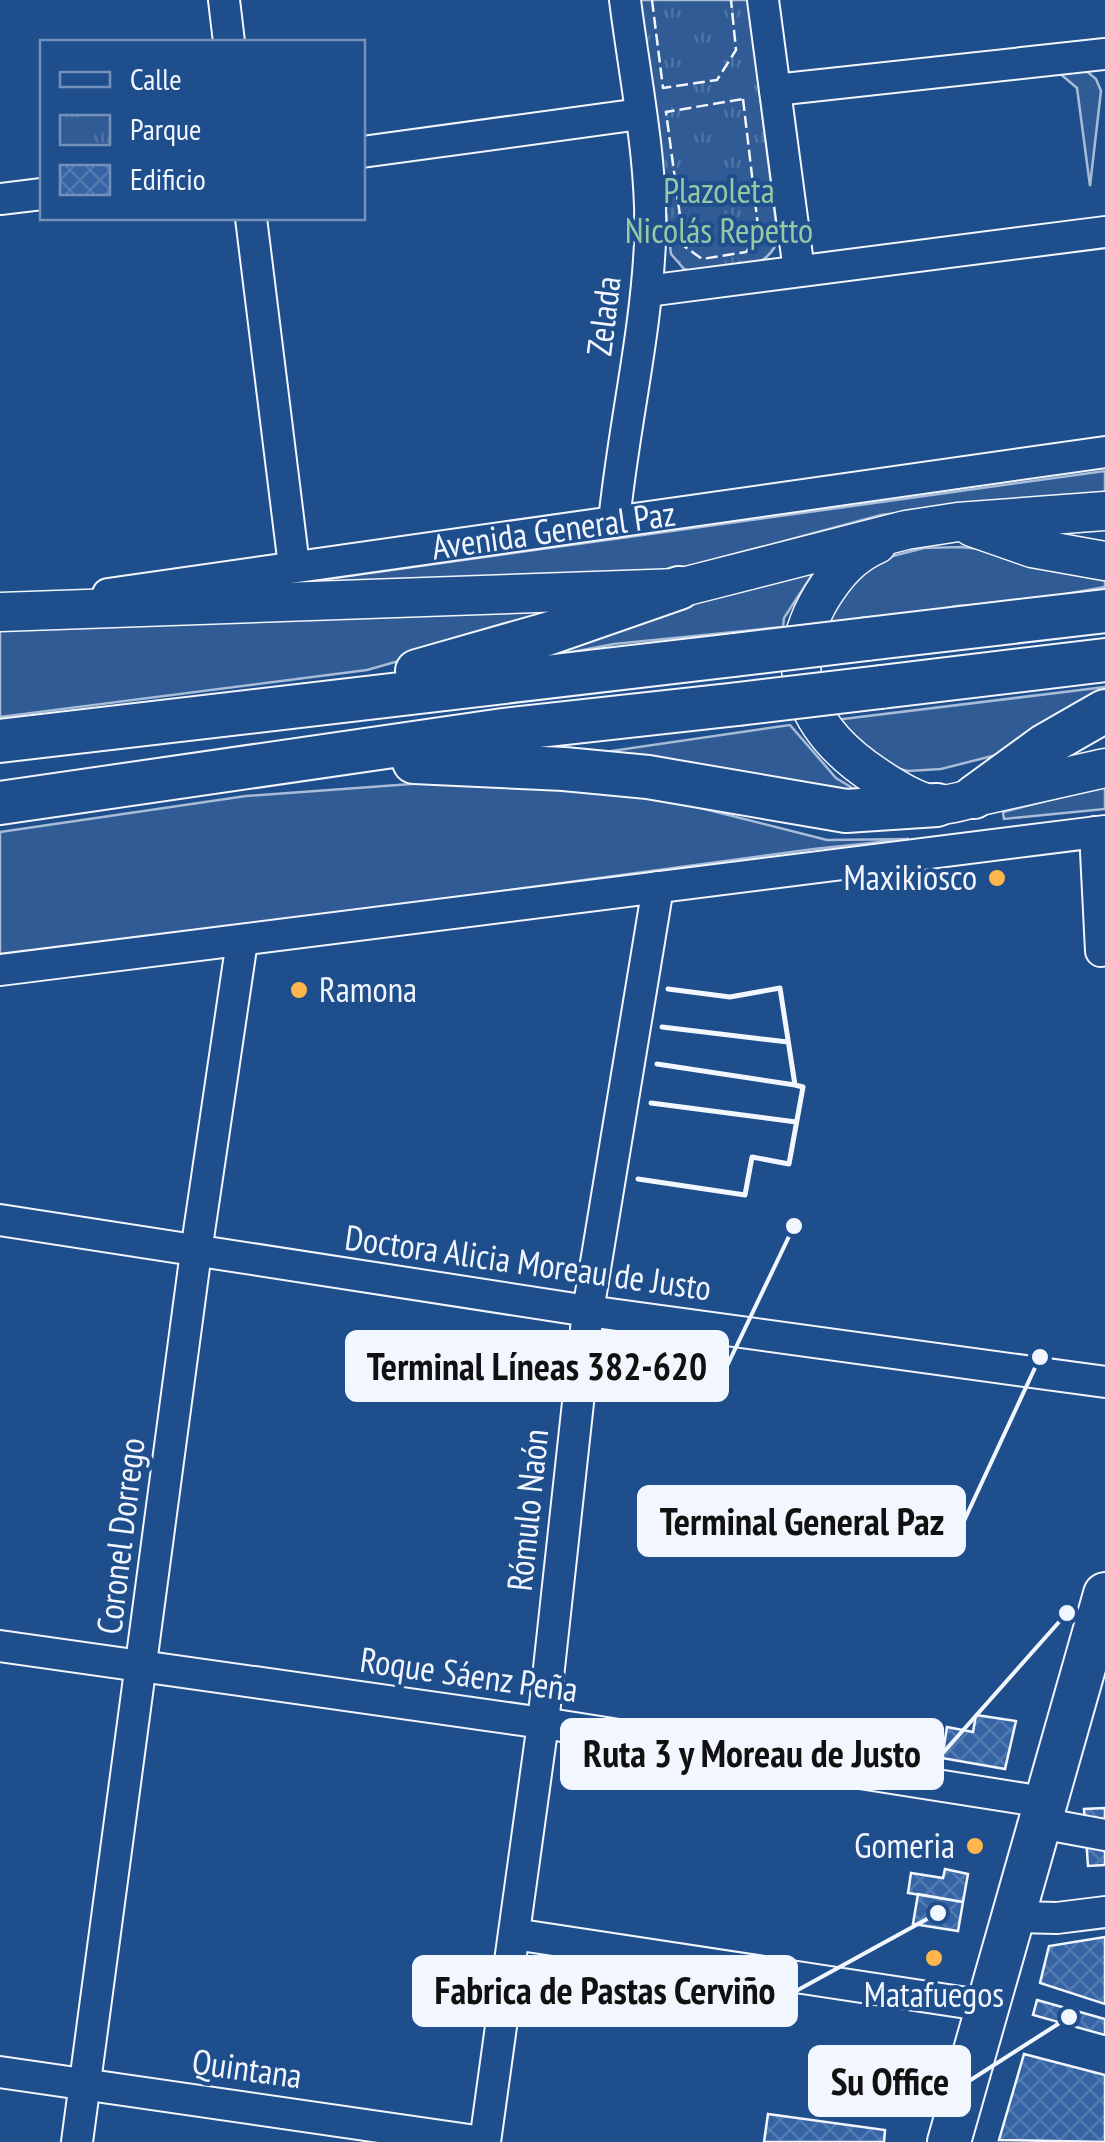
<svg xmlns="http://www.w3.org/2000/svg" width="1105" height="2142" viewBox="0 0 1105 2142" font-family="'PT Sans Narrow',sans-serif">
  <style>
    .built { fill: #305b95; stroke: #a8bbd7; stroke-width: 2.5 }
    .park { fill: url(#park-tufts); stroke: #a8bbd7; stroke-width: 2.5 }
    .building { fill: url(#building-cross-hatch); stroke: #f2f6ff; stroke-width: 2.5 }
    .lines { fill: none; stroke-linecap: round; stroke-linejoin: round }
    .minor-casing { stroke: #f2f6ff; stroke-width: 34 }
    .major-casing { stroke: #f2f6ff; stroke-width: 41 }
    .highway-casing { stroke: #f2f6ff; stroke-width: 46 }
    .minor { stroke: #1f4e8c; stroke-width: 30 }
    .major { stroke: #1f4e8c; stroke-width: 38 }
    .highway { stroke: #1f4e8c; stroke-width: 42 }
    .highway-bridge-casing { stroke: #f2f6ff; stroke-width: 46; stroke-linecap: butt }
    .highway-bridge { stroke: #1f4e8c; stroke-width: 42 }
    .fence { stroke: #f2f6ff; stroke-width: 2.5; stroke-dasharray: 12 5; stroke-linecap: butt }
    .wall { stroke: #f2f6ff; stroke-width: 5 }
    .poi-dot { fill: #ffb74d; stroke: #1f4e8c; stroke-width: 4 }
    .labels { text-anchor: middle; stroke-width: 8; stroke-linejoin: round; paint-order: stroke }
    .park-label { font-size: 35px; fill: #97c8a6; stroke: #1f4e8c }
    .street-label { font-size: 35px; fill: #f2f6ff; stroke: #1f4e8c }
    .poi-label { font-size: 35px; fill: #f2f6ff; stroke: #1f4e8c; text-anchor: end }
    .leader { fill: none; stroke: #f2f6ff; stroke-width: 4 }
    .callout-dot { fill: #f2f6ff; stroke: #1f4e8c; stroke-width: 4 }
    .callout { fill: #f2f6ff; stroke: #f2f6ff; stroke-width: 4 }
    .callout-label { font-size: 38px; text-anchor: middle; font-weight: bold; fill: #111 }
  </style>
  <defs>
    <pattern id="park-tufts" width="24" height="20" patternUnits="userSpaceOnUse" patternTransform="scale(2.5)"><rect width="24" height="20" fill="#305b95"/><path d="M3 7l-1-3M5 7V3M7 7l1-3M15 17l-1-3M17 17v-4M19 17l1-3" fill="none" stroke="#4e73a5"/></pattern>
    <pattern id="building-cross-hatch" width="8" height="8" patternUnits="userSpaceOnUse" patternTransform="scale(2.5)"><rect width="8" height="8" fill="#3563a3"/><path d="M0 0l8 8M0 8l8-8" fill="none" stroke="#537ab1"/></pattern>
  </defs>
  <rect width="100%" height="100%" fill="#1f4e8c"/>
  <path class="built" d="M1084 69 1096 79 1101 91 1090 186 1077 88 1058 72Z
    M1105 471V496L990 501 881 515 696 565 631 578 269 587Z
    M961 547 998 551 1105 574V587L1021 602 957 606 914 615 820 625 858 574 885 558 924 548Z
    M814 572 784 618 783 627 614 644 546 657 603 627Z
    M611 601 367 670 0 717V621Z
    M1105 687V696L1012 751 941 769 908 771 873 762 835 720Z
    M790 725 836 778 854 789 847 791 610 759 611 751Z
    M554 781 673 801 827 840 909 839 814 849 0 959V832L246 796 425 783Z
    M1105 786V809L1004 819 1003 812Z"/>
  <path class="park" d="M639 0H748L778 239C766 276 723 268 691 271L684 269 671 254Z"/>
  <path class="building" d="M976 1715 1016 1721 1005 1769 942 1758 947 1727 973 1732Z
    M1105 1808V1865L1088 1866 1084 1809Z
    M945 1869 968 1874 963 1902 908 1893 911 1873 943 1878Z
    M918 1894 963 1902 958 1931 913 1924Z
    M1105 1937V2004L1040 1983 1049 1946Z
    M1037 2000 1105 2019V2035L1033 2015Z
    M1024 2054 1105 2075V2142L999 2140Z
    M768 2114 885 2130 884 2142H764Z"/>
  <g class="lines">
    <g class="minor-casing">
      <g id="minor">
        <path d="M224 0 229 42"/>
        <path d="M763 0 799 271"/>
        <path d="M775 90 1105 54"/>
        <path d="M362 152 640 114"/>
        <path d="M0 199 42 194"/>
        <path d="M251 218 294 566"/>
        <path d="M647 291 1105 232"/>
        <path d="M614 522C623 429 646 336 650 242 653 162 635 80 625 0"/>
        <path id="s1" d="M108 594 1105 452"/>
        <path d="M1095 832 1101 951"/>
        <path d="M0 970 1105 831"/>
        <path d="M0 1220 588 1311 1105 1382"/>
        <path d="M0 1646 543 1723 1044 1802"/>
        <path d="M1040 1823 1105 1835"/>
        <path d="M1011 1917 1057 1918 1105 1912"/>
        <path d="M514 1934 987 2006"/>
        <path d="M0 2072 483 2142"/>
        <path d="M77 2142 196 1252 242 941"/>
        <path d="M485 2142 543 1723 588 1311 658 887"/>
      </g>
    </g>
    <g class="major-casing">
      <path id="major" d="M972 527 1032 548 1105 561
        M877 544C852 555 837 572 822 596 777 670 809 733 877 777 892 787 920 805 939 805 954 805 971 798 985 795 1025 786 1065 777 1105 768
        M0 612 679 588 906 530 958 522 1105 511"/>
    </g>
    <g class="highway-casing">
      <path id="highway" d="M867 639 1105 611
        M417 671 547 634 679 588
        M881 687 1105 660
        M0 741 734 655
        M414 762 564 769 648 777 846 811 937 805
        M974 797 1044 746 1105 711
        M0 803 503 730 738 704
        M949 2142 1105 1594"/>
    </g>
    <use href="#minor" class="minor"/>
    <use href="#major" class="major"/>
    <use href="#highway" class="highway"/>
    <g class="highway-bridge-casing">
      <path id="highway-bridge" d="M734 655 867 639
        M738 704 881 687"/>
    </g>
    <use href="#highway-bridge" class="highway-bridge"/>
    <path class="fence" d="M652 0 663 88 717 80 736 50 731 0
      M743 99 759 235 746 252 702 259 684 246 666 112Z"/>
    <path class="wall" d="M662 1027 788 1042
      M657 1064 795 1085
      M651 1103 796 1122
      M638 1179 745 1195 752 1157 789 1164 803 1087 795 1085 780 988 730 997 668 989"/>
  </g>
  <g class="poi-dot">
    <circle cx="997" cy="878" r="10"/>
    <circle cx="299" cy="990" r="10"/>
    <circle cx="975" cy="1846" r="10"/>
    <circle cx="934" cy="1958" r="10"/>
  </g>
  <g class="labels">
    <g class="park-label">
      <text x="719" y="203">Plazoleta<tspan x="719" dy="40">Nicolás Repetto</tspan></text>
    </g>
    <g class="street-label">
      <text transform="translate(604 316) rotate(-83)" y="12">Zelada</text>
      <text dy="12" stroke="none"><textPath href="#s1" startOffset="450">Avenida General Paz</textPath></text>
      <text transform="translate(528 1263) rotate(8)" y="12">Doctora Alicia Moreau de Justo</text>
      <text transform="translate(528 1510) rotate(-84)" y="12">Rómulo Naón</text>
      <text transform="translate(121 1536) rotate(-83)" y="12">Coronel Dorrego</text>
      <text transform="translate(469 1675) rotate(8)" y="12">Roque Sáenz Peña</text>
      <text transform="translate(247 2069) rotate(8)" y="12">Quintana</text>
    </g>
    <g class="poi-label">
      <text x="977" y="890">Maxikiosco</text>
      <text x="319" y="1002" text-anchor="start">Ramona</text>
      <text x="955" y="1858">Gomeria</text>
      <text x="934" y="2007" text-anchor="middle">Matafuegos</text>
    </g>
  </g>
  <path class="leader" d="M794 1226L727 1366M1040 1357L964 1521M1067 1613L942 1754M938 1913L796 1991M1069 2017L969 2081"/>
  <g class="callout-dot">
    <circle cx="794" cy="1226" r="10"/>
    <circle cx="1040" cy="1357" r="10"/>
    <circle cx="1067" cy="1613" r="10"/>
    <circle cx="938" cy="1913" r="10"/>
    <circle cx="1069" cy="2017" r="10"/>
  </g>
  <g class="callout">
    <rect x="347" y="1332" width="380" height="68" rx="10"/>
    <rect x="639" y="1487" width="325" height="68" rx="10"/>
    <rect x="562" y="1720" width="380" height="68" rx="10"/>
    <rect x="414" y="1957" width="382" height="68" rx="10"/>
    <rect x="810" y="2047" width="159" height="68" rx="10"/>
  </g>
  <g class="callout-label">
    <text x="537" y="1380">Terminal Líneas 382-620</text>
    <text x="802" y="1535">Terminal General Paz</text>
    <text x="752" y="1767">Ruta 3 y Moreau de Justo</text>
    <text x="605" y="2004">Fabrica de Pastas Cerviño</text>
    <text x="890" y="2095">Su Office</text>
  </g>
  <rect x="40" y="40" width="325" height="180" fill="#1f4e8c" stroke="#7391ba" stroke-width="2.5"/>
  <rect x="60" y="72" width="50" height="15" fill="#1f4e8c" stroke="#7391ba" stroke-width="2.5"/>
  <text x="130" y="90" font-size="30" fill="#f2f6ff">Calle</text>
  <rect x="60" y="115" width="50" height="30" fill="url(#park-tufts)" stroke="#7391ba" stroke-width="2.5"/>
  <text x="130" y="140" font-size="30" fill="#f2f6ff">Parque</text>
  <rect x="60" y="165" width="50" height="30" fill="url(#building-cross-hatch)" stroke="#7391ba" stroke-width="2.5"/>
  <text x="130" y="190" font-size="30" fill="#f2f6ff">Edificio</text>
</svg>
